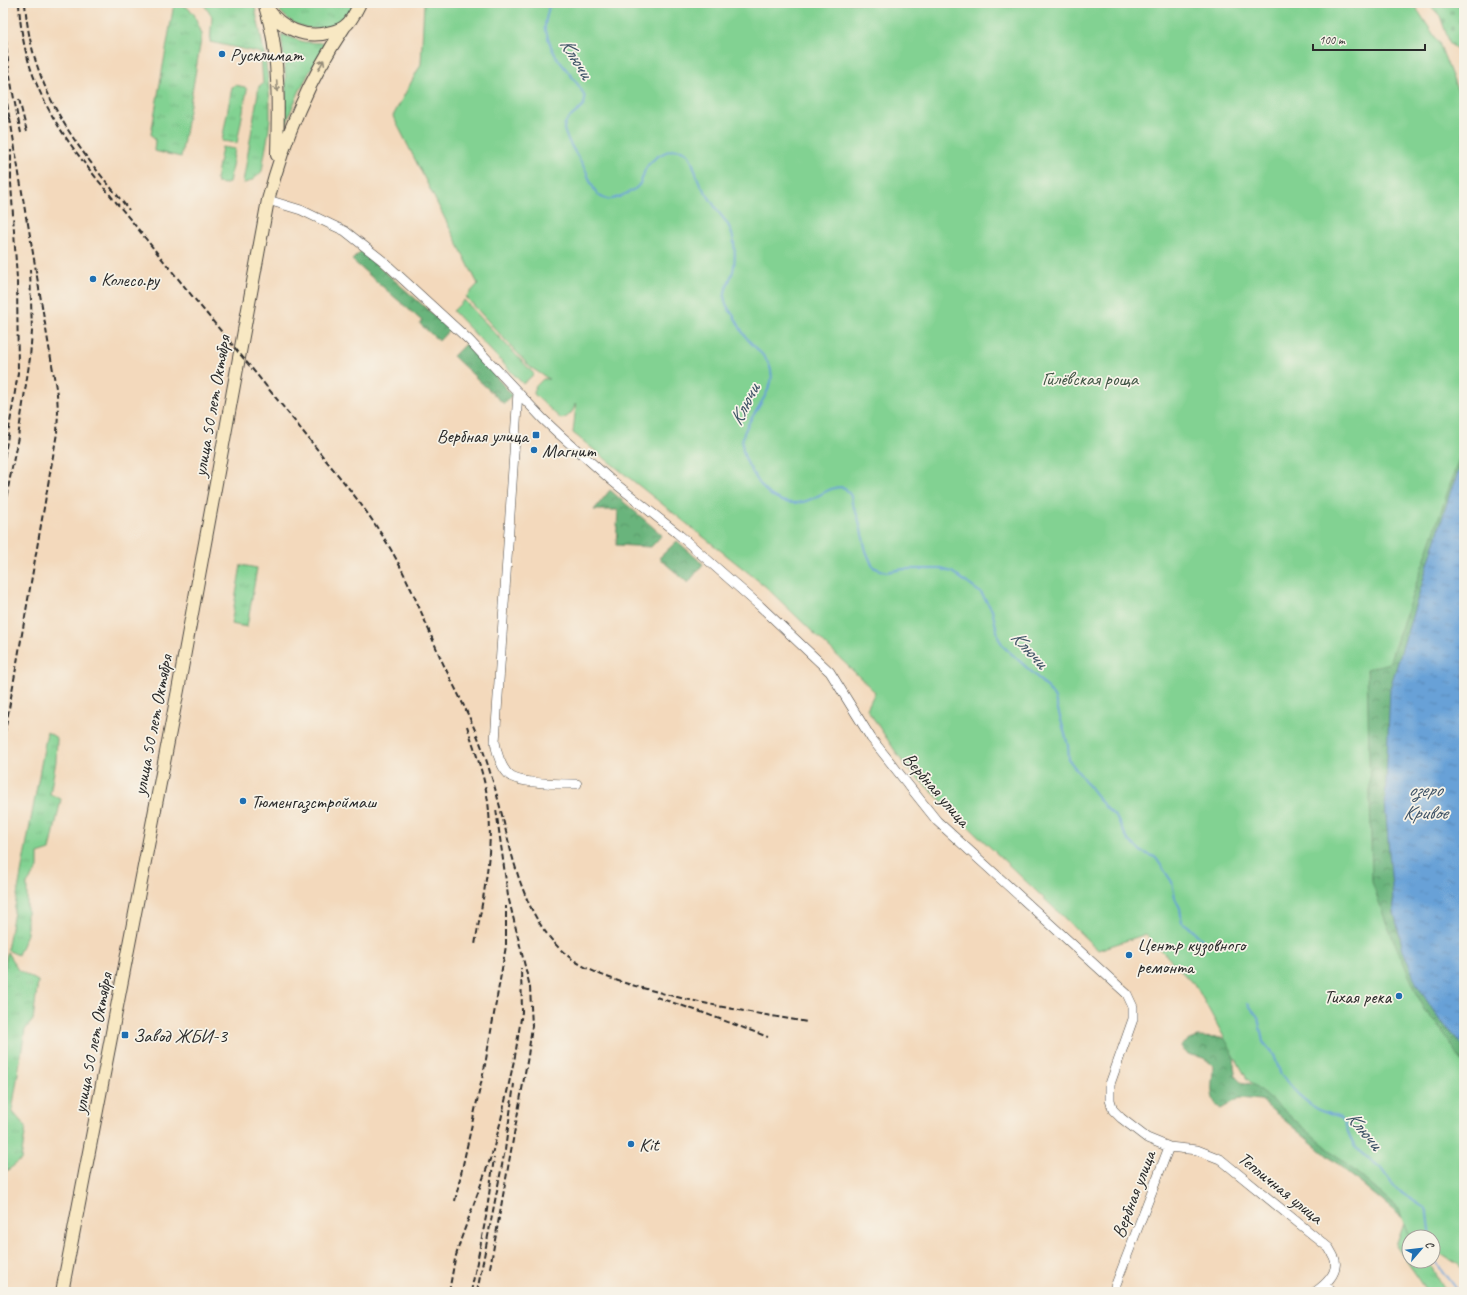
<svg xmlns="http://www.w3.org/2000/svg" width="1467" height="1295" viewBox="0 0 1467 1295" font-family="Caveat,sans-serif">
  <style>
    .grass { fill: url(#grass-tufts); stroke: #567e5e }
    .forest { fill: url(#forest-crowns); stroke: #4a7054 }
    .cemetery { fill: url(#cemetery-stones); stroke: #567e5e }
    .park { fill: #82d292; stroke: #567e5e }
    .water { fill: url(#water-ripples); stroke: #4a6681 }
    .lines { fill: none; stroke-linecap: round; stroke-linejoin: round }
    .stream { stroke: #68a1d7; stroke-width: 2 }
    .street-casing { stroke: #494541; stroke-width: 10 }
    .secondary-casing { stroke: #494541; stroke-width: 14 }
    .street { stroke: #fff; stroke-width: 9 }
    .secondary { stroke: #f8e8c3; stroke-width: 12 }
    .rail { stroke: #2b2b2b; stroke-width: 2; stroke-dasharray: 6 3; stroke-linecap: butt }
    .oneway { stroke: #928a77 }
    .poi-dot { fill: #1f6fb2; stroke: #f7f3e8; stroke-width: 1.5 }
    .labels { text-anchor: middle; stroke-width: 3.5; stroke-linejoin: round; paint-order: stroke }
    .poi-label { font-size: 19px; fill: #2b2b2b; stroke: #f7f3e8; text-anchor: start }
    .park-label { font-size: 19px; fill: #415545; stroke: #f7f3e8 }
    .street-label { font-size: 19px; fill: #2b2b2b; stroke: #f7f3e8 }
    .water-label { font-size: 20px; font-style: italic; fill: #405467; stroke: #f7f3e8 }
  </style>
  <defs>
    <pattern id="grass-tufts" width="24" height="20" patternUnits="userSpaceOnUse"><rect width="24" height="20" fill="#82d292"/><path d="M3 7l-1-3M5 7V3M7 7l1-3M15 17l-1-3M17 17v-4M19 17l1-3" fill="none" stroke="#70b47e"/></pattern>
    <pattern id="forest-crowns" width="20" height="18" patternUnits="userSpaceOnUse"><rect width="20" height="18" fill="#69b47c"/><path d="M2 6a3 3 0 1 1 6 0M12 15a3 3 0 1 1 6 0" fill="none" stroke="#579366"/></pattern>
    <pattern id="cemetery-stones" width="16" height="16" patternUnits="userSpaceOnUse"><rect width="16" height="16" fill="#82d292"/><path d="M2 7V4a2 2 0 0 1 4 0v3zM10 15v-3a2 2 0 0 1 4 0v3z" fill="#70b47e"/></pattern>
    <pattern id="water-ripples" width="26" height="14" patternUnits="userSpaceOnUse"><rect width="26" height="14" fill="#68a1d7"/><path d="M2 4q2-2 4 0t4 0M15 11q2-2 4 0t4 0" fill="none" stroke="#5683af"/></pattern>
  </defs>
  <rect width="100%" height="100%" fill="#f7f3e8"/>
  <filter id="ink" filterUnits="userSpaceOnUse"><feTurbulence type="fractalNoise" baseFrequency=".025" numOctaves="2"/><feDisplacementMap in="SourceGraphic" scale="8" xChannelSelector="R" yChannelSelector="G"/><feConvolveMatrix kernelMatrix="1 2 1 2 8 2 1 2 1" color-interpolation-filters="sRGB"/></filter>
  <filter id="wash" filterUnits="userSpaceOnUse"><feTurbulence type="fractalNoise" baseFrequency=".012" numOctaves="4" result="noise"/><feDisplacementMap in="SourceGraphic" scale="16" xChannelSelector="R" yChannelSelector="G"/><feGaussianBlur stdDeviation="0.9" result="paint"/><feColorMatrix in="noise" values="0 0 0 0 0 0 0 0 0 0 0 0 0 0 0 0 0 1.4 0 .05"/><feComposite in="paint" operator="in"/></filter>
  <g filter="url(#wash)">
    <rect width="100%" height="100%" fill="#f3d9bc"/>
    <path class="grass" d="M203 3H254C262 41 271 80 270 119 269 136 264 154 262 171 257 177 250 183 243 183L259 86 263 84 261 53 210 42 212 17Z
      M275 3H355C352 8 349 14 344 18 322 38 287 28 275 3Z
      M174 4 187 7 194 14 202 34 181 157 154 151 155 140 151 134Z
      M281 34 304 42 327 43C311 68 295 96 286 125L284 124C288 91 285 67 281 34Z
      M235 85 245 87 247 90 237 143 222 141 232 87Z
      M222 147 235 149 229 183 226 184 217 183 216 180Z
      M241 565 257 568 247 627 231 624Z
      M47 732 57 738 56 761 50 794 61 799 50 850 38 854V868L27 884V934L18 955 7 950Z
      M7 952 18 970 38 981 33 1020 25 1030 12 1111 26 1127 21 1160 3 1174V975Z
      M1406 1218 1415 1237H1409V1261H1428L1443 1287 1448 1292H1428L1396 1246Z"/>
    <path class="forest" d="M1464 142V458L1451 490 1438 1018 1464 1047V1068L1418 1015 1364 882 1361 496Z
      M361 251 450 329 439 341 420 324 422 321 352 260Z
      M466 343 512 395 504 404 453 356Z
      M610 490 662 535 651 547 616 545 618 510H594Z
      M677 541 703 564 688 583 659 558Z
      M1197 1037 1223 1038 1229 1040 1235 1054 1234 1066 1236 1077 1241 1082 1260 1086 1396 1200 1405 1220 1260 1100 1240 1098 1221 1109C1207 1100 1213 1081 1213 1066 1209 1062 1205 1058 1200 1057 1190 1055 1186 1055 1181 1046L1189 1040Z"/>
    <path class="cemetery" d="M1428 3H1464V60L1461 52 1450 44 1440 16Z"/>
    <path class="park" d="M424 3H1413L1439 43 1464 107V444L1389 663 1367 669 1372 882 1387 925 1424 1010 1437 1024 1464 1065V1269L1433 1249V1237H1414L1407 1233 1399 1209 1247 1079 1197 988 1146 934 1098 950 906 767 867 709 875 692 765 586 573 433 576 405 575 404C575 409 569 418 561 419L534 394 535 387 543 379H549L530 367 466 297 478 284 393 116 421 64Z
      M464 300 534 374 523 384 453 311Z"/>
    <path class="water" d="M1464 458V1047L1438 1018 1417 985 1403 950 1394 912 1385 804 1390 688 1451 490Z"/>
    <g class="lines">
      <path class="stream" d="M549 3C549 11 545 19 545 27 544 28 546 33 547 34 549 42 552 50 556 56 562 66 585 89 585 100 584 112 564 116 564 128 564 138 581 160 586 171 593 188 598 207 621 196 627 193 634 191 638 186 643 181 643 173 646 168 653 157 676 142 688 154 693 160 696 176 700 184 707 194 713 204 720 214 724 219 729 225 731 231 735 241 736 260 733 271 730 281 723 290 725 301 726 306 730 311 733 315 738 322 740 329 745 336 753 347 769 357 771 371 773 380 770 386 766 394 750 426 729 436 753 473 759 484 766 494 777 499 809 514 826 482 845 488L851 496 852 503 858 517 866 551 873 567 886 572 904 569H941L952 572 981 593 992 610 999 639 1004 647 1035 675 1051 692 1055 699 1068 745 1069 760 1105 807 1116 817 1128 840 1142 852 1153 856 1156 858 1172 882 1175 898 1180 908 1182 922 1188 926 1209 946
        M1248 1004 1258 1017 1263 1042 1274 1055 1281 1075 1300 1096 1311 1105 1321 1111 1341 1118 1345 1123 1350 1138 1355 1147 1383 1170 1397 1190 1426 1209 1428 1213 1431 1237
        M1433 1255 1434 1260 1458 1292"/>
    </g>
  </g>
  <g filter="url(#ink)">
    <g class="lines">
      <g class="street-casing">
        <path id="street" d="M268 200 301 210 332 225 345 231 383 261 469 340 543 419 559 434 611 480 677 533 760 606 830 672 871 738 937 821 1127 994 1133 1007V1019L1110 1084V1100L1113 1110 1121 1118 1147 1138 1169 1147 1197 1150 1220 1159 1329 1248C1331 1252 1334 1256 1335 1260 1338 1273 1325 1285 1315 1292
          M518 392 495 742C497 754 500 766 509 775 518 784 564 784 577 784
          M1325 1285 1332 1292
          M1113 1292 1169 1147"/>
      </g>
      <g class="secondary-casing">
        <path id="secondary" d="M265 6C268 16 271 27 273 39 279 77 278 117 277 155
          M267 8C281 28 305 40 331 32 335 31 341 29 345 26 352 21 356 11 360 3
          M62 1292 178 690 268 200C285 136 308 81 345 26"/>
      </g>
      <use href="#street" class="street"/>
      <use href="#secondary" class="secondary"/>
      <path class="rail" d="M6 3C3 48 12 90 21 133
        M19 3C23 106 87 164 146 239 205 313 266 384 324 458 343 481 362 504 378 529 404 567 420 610 438 652 445 669 454 685 462 702 473 724 483 748 490 772 510 832 513 901 559 948 587 976 629 984 665 994 712 1006 760 1014 807 1022
        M25 3C29 56 46 98 76 142 92 166 111 187 129 210
        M3 77 10 122
        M19 99 27 132
        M10 118 27 223
        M3 466 18 373 17 279 11 183V150
        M3 514 18 437 30 358 32 331 30 269
        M467 726C476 754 487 782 489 812 493 856 482 901 475 945
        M3 743 57 433 58 412 57 394 27 218
        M656 997 701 1012 768 1037
        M455 1201 485 1065 506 946V906
        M490 1268 528 1056 532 1026 530 987 508 896 496 809
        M449 1292 455 1259 461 1239 492 1154 500 1124 515 1056 522 1012 521 968
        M471 1292 486 1217 494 1158
        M477 1292 505 1150 514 1084"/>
    </g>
    <defs><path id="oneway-shaft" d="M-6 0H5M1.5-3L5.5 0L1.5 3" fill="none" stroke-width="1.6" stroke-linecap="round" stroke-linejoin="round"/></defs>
    <g class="oneway">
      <use href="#oneway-shaft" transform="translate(321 65) rotate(-62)"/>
      <use href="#oneway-shaft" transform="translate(277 86) rotate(87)"/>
    </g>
  </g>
  <g class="poi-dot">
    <circle cx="222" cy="54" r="4"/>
    <circle cx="93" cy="279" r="4"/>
    <rect x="532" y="431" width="8" height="8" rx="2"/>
    <circle cx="534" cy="450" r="4"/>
    <circle cx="243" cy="801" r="4"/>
    <circle cx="1129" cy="955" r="4"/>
    <circle cx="1399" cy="996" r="4"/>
    <rect x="121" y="1031" width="8" height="8" rx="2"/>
    <circle cx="631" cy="1144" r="4"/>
  </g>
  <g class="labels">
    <g class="poi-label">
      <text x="230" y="61">Русклимат</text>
      <text x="101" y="286">Колесо.ру</text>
      <text x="528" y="442" text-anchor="end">Вербная улица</text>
      <text x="542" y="457">Магнит</text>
      <text x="251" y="808">Тюменгазстроймаш</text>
      <text x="1137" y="951">Центр кузовного<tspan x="1137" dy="22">ремонта</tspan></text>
      <text x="1391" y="1003" text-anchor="end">Тихая река</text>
      <text x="133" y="1042">Завод ЖБИ-3</text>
      <text x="639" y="1151">Kit</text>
    </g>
    <g class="park-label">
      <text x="1090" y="385">Гилёвская роща</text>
    </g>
    <g class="street-label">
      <text transform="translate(211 406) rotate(-80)" y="7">улица 50 лет Октября</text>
      <text transform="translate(152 725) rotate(-79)" y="7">улица 50 лет Октября</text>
      <text transform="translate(937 789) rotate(49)" y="7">Вербная улица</text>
      <text transform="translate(92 1043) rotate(-79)" y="7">улица 50 лет Октября</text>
      <text transform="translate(1281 1187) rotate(39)" y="7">Тепличная улица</text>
      <text transform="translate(1133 1194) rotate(-69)" y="7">Вербная улица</text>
    </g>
    <g class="water-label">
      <text transform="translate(577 58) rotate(58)" y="7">Ключи</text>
      <text transform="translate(744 404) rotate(-63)" y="7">Ключи</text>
      <text transform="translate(1030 649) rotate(47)" y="7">Ключи</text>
      <text x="1425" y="796">озеро<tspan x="1425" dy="23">Кривое</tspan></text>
      <text transform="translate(1365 1130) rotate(50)" y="7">Ключи</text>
    </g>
  </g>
  <rect width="1467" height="1295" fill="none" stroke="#f7f3e8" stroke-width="16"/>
  <g transform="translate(1421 1249) rotate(62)"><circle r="19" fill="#f7f3e8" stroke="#a5a39c"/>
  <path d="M0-3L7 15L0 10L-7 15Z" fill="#1f6fb2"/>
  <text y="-6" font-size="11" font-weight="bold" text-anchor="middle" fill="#2b2b2b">С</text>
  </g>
  <path d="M1313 44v6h112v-6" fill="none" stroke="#2b2b2b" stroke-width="2"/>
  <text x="1319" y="44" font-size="12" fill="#2b2b2b" stroke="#f7f3e8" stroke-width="3" paint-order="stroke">100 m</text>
</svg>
